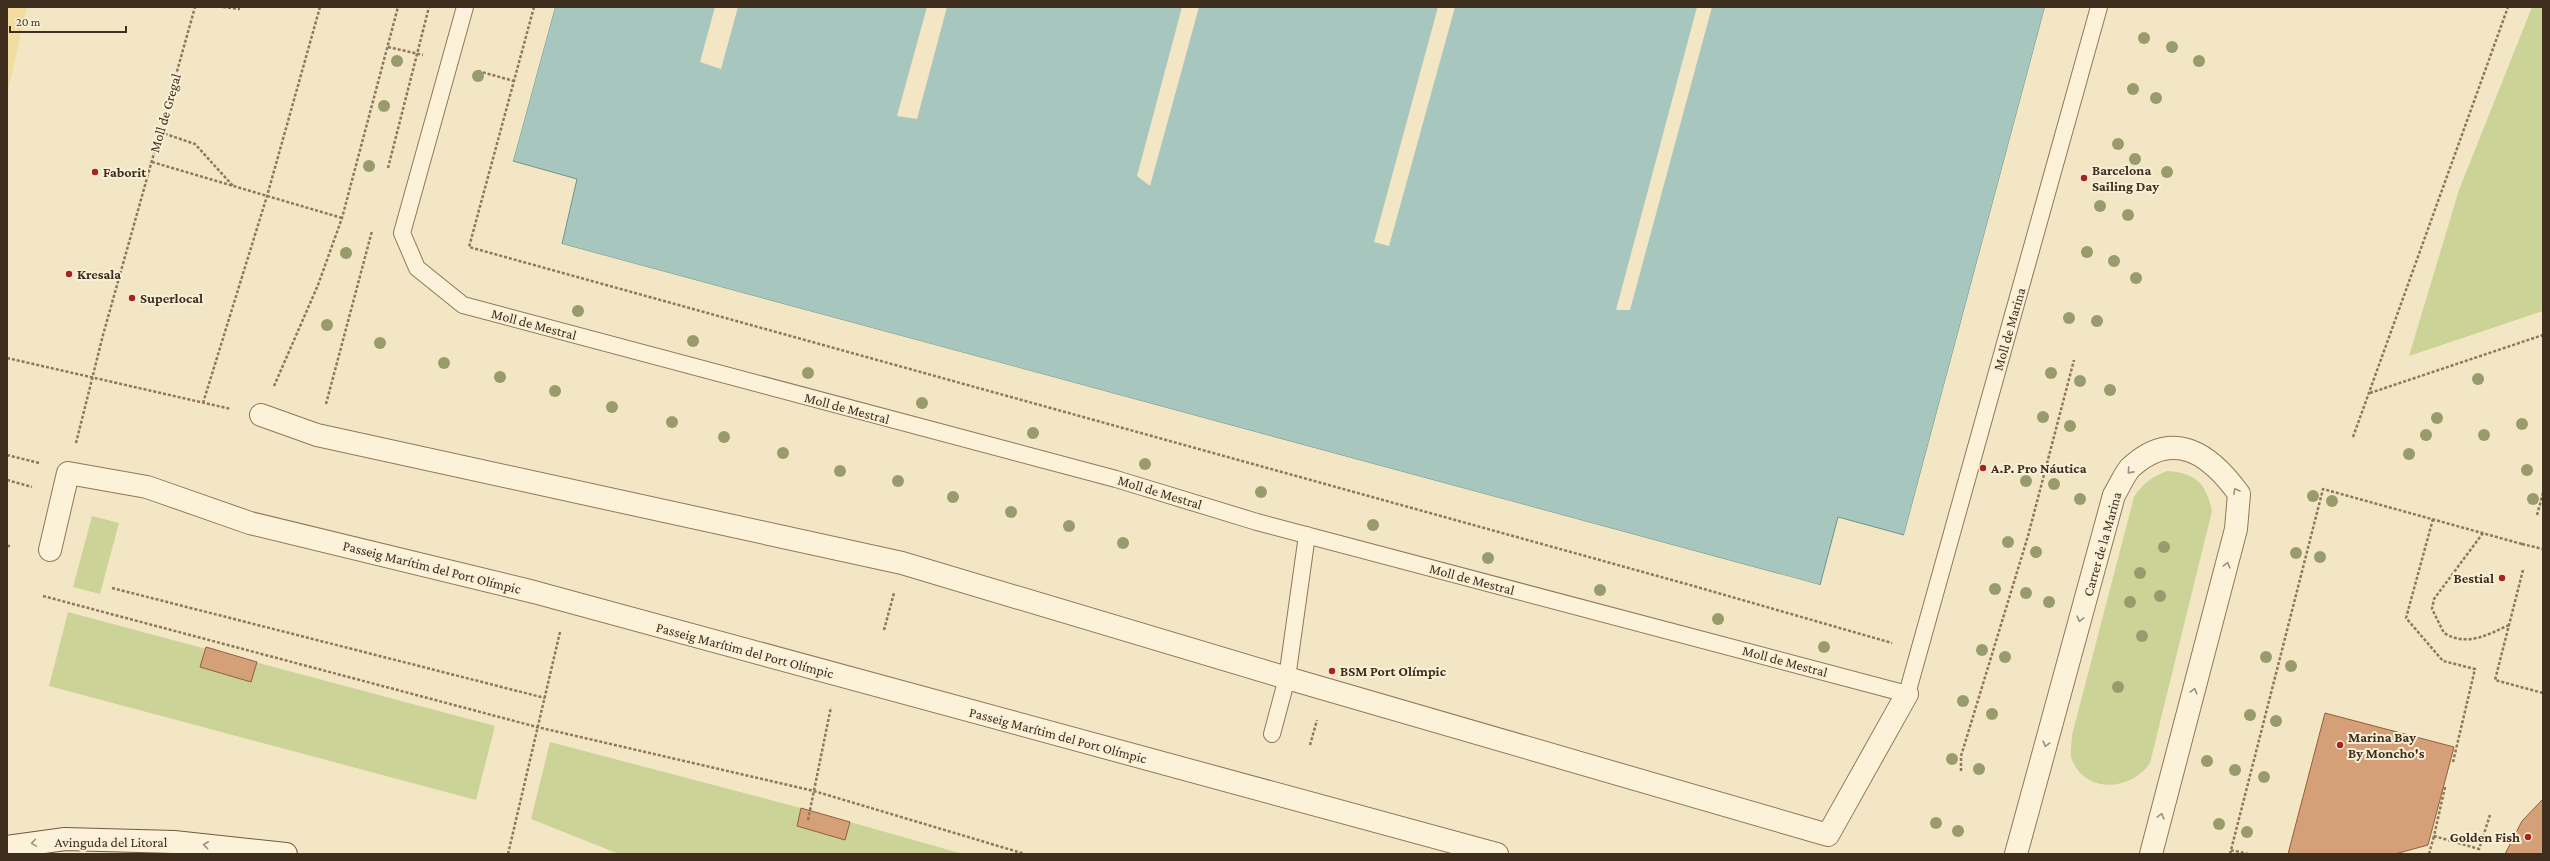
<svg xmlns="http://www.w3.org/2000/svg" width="2550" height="861" viewBox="0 0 2550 861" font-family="'Crimson Pro',serif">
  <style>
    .green { fill: #cbd397 }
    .sand { fill: #f1dda0 }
    .water { fill: #a7c6bd; stroke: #6c958c }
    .pier { fill: #f3e6c5 }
    .building { fill: #d59f77; stroke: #925f3c }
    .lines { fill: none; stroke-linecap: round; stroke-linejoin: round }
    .lane-casing { stroke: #907759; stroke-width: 18 }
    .street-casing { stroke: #907759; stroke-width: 24 }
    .secondary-casing { stroke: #72583c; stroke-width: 24 }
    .path { stroke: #907759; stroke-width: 2.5; stroke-dasharray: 3 2; stroke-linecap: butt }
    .lane { stroke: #fcf2da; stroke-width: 16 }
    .street { stroke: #fcf2da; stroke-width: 22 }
    .secondary { stroke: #fcf2da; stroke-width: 22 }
    .path-bridge { stroke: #907759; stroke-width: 2.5; stroke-dasharray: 3 2; stroke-linecap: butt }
    .tree { fill: #989b6b }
    .oneway { stroke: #9e907c }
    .poi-dot { fill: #a62322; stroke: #f9efd6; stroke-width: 1.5 }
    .labels { text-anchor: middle; stroke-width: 4; stroke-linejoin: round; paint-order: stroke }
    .street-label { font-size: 14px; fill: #3f2e1e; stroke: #f9efd6 }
    .poi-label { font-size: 14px; font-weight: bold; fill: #3f2e1e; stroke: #f9efd6; text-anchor: start }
  </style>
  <rect width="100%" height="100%" fill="#f3e6c5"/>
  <path class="green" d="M2532 7H2543V311L2409 356 2459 190Z
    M2167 471C2196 473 2206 483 2212 511L2150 763C2131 792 2083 794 2071 757 2070 751 2072 742 2072 735L2134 497C2143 483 2152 477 2167 471Z
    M92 516 119 523 100 594 73 587Z
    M68 612 495 726 476 800 49 686Z
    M550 742 801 808 797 826 845 839 850 822 963 854H619L531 819Z"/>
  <path class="sand" d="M7 7H27L7 95Z"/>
  <path class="water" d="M555 7H2045L1904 535 1838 517 1820 585 562 244 577 179 513 161Z"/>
  <path class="pier" d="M553 7H555L513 161 511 160Z
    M715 7H738L721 69 700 62Z
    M927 7H947L917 119 897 116Z
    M1182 7H1199L1150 186 1137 176Z
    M1438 7H1455L1389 246 1374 242Z
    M1697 7H1712L1630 310H1616Z
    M2045 7H2047L1906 535H1904Z
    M562 244 1820 585 1819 587 561 246Z"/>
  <path class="building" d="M206 647 257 662 251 682 200 667Z
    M2325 713 2454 747 2428 845 2395 854H2288Z
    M2543 799V854H2505L2522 821Z
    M801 808 850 822 845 840 797 826Z"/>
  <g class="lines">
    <g class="lane-casing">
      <path id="lane" d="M465 7 402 233 417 268 463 305 1116 479 1257 522 1907 694 2099 7
        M1272 734 1287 678 1307 535"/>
    </g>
    <g class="street-casing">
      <path id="street" d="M261 415 317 435 902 563 1287 678 1828 835 1907 694
        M50 550 68 473 147 487 250 523 534 592 1497 854
        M2016 854 2114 495C2119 487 2124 475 2130 468 2174 427 2211 455 2239 494L2236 529 2151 854"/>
    </g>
    <g class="secondary-casing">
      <path id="secondary" d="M7 847 65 839 174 842 286 854"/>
    </g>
    <path class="path" d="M223 7 240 9
      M534 7 469 247 1690 585 1892 643
      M388 47 423 55
      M478 71 514 81
      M160 132 195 144 234 187
      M152 162 342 218
      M388 168 429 7
      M7 358 231 409
      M274 386 318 285 342 218 398 7
      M2370 393 2543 335
      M203 403 267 196 320 7
      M326 404 372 231
      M2353 437 2508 7
      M76 443 103 335 195 7
      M7 455 39 463
      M7 480 32 487
      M2537 515 2543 493
      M2433 519 2406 618 2443 661 2475 669 2453 762
      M2483 533 2434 599 2432 609 2444 633C2467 647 2487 635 2509 625
      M7 546H10
      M2523 570 2495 680 2543 693
      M112 588 545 698
      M43 596 537 727 814 791 1025 854
      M884 630 894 593
      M1310 745 1317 720
      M1961 771V756L2028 536 2074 360
      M2445 787 2434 836 2479 849 2490 815
      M808 820 831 707
      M2231 850 2248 854
      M508 854 560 632
      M2230 854 2323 489 2522 544
      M2429 854 2434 836"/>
    <use href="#lane" class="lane"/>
    <use href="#street" class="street"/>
    <use href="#secondary" class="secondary"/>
    <path class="path-bridge" d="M2522 544 2543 549"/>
  </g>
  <g class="tree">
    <circle cx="2144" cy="38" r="6"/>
    <circle cx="2172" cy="47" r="6"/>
    <circle cx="397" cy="61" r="6"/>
    <circle cx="2199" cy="61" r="6"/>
    <circle cx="478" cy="76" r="6"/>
    <circle cx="2133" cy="89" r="6"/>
    <circle cx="2156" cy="98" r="6"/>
    <circle cx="384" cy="106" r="6"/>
    <circle cx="2118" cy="144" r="6"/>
    <circle cx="2135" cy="159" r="6"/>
    <circle cx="369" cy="166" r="6"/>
    <circle cx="2167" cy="172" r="6"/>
    <circle cx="2100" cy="206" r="6"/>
    <circle cx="2128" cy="215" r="6"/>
    <circle cx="2087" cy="252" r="6"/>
    <circle cx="346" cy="253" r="6"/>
    <circle cx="2114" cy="261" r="6"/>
    <circle cx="2136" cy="278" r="6"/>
    <circle cx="578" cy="311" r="6"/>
    <circle cx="2069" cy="318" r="6"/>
    <circle cx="2097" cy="321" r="6"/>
    <circle cx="327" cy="325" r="6"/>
    <circle cx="693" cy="341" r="6"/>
    <circle cx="380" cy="343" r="6"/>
    <circle cx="444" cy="363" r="6"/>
    <circle cx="808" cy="373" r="6"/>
    <circle cx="2051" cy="373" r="6"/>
    <circle cx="500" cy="377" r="6"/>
    <circle cx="2478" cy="379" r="6"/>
    <circle cx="2080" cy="381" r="6"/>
    <circle cx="2110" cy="390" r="6"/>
    <circle cx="555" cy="391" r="6"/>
    <circle cx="922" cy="403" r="6"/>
    <circle cx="612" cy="407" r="6"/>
    <circle cx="2043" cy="417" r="6"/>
    <circle cx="2437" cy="418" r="6"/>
    <circle cx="672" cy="422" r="6"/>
    <circle cx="2522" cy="424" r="6"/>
    <circle cx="2070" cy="426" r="6"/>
    <circle cx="1033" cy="433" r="6"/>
    <circle cx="2426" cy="435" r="6"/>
    <circle cx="2484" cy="435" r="6"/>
    <circle cx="724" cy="437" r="6"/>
    <circle cx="783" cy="453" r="6"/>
    <circle cx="2409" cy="454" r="6"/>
    <circle cx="1145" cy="464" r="6"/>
    <circle cx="2527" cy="470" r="6"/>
    <circle cx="840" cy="471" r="6"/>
    <circle cx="898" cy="481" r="6"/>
    <circle cx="2026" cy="481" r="6"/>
    <circle cx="2054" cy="484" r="6"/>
    <circle cx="1261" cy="492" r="6"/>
    <circle cx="2313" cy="496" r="6"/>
    <circle cx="953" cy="497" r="6"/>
    <circle cx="2080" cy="499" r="6"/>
    <circle cx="2533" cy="499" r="6"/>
    <circle cx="2332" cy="501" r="6"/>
    <circle cx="1011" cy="512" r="6"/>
    <circle cx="1373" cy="525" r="6"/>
    <circle cx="1069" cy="526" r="6"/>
    <circle cx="2008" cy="542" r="6"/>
    <circle cx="1123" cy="543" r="6"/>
    <circle cx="2164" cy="547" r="6"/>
    <circle cx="2036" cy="552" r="6"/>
    <circle cx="2296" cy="553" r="6"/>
    <circle cx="2320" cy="557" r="6"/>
    <circle cx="1488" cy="558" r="6"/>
    <circle cx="2140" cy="573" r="6"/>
    <circle cx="1995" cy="589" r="6"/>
    <circle cx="1600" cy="590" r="6"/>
    <circle cx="2026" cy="593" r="6"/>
    <circle cx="2160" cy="596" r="6"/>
    <circle cx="2049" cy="602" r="6"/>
    <circle cx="2130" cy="602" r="6"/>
    <circle cx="1718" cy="619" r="6"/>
    <circle cx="2142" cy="636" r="6"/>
    <circle cx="1824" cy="647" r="6"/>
    <circle cx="1982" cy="650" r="6"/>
    <circle cx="2005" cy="657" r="6"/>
    <circle cx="2266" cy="657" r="6"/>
    <circle cx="2291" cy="666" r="6"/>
    <circle cx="2118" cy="687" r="6"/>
    <circle cx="1963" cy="701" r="6"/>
    <circle cx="1992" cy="714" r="6"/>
    <circle cx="2250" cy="715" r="6"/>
    <circle cx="2276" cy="721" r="6"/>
    <circle cx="1952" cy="759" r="6"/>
    <circle cx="2207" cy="761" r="6"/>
    <circle cx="1979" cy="769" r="6"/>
    <circle cx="2235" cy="770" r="6"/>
    <circle cx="2264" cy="777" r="6"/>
    <circle cx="1936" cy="823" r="6"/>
    <circle cx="2219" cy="824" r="6"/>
    <circle cx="1958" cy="831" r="6"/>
    <circle cx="2247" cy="832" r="6"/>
  </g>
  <defs><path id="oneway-chevron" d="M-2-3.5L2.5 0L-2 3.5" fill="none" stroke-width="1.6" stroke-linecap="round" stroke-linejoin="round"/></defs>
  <g class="oneway">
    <use href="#oneway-chevron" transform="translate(2130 471) rotate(132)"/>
    <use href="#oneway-chevron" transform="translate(2236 491) rotate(-119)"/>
    <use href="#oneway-chevron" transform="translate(2227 565) rotate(-75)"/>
    <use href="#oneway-chevron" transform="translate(2080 619) rotate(105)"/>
    <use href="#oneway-chevron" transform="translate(2194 691) rotate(-75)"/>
    <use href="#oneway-chevron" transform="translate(2046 744) rotate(105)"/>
    <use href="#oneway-chevron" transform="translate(2161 816) rotate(-75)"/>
    <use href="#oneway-chevron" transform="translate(34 843) rotate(171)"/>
    <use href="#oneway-chevron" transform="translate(206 845) rotate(-174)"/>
  </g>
  <g class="poi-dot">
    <circle cx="95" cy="172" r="4"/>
    <circle cx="2084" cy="178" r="4"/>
    <circle cx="69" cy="274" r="4"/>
    <circle cx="132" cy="298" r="4"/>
    <circle cx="1983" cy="468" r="4"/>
    <circle cx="2502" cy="578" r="4"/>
    <circle cx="1332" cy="671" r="4"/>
    <circle cx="2340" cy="745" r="4"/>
    <circle cx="2528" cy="837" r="4"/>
  </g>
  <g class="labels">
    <g class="street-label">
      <text transform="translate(165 113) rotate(-74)" y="5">Moll de Gregal</text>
      <text transform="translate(534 324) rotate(15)" y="5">Moll de Mestral</text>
      <text transform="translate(2009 329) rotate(-74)" y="5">Moll de Marina</text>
      <text transform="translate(847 408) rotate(15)" y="5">Moll de Mestral</text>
      <text transform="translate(1160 492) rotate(17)" y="5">Moll de Mestral</text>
      <text transform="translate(2102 544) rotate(-74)" y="5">Carrer de la Marina</text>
      <text transform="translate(432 567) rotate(14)" y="5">Passeig Marítim del Port Olímpic</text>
      <text transform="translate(1472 579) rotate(15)" y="5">Moll de Mestral</text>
      <text transform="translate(745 650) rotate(15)" y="5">Passeig Marítim del Port Olímpic</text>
      <text transform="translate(1785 661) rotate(15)" y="5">Moll de Mestral</text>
      <text transform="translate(1058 735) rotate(15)" y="5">Passeig Marítim del Port Olímpic</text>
      <text x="111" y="847">Avinguda del Litoral</text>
    </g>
    <g class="poi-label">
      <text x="2092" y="175">Barcelona<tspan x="2092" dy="16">Sailing Day</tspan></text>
      <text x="103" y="177">Faborit</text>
      <text x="77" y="279">Kresala</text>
      <text x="140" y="303">Superlocal</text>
      <text x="1991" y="473">A.P. Pro Náutica</text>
      <text x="2494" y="583" text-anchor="end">Bestial</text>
      <text x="1340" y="676">BSM Port Olímpic</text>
      <text x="2348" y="742">Marina Bay<tspan x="2348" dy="16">By Moncho's</tspan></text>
      <text x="2520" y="842" text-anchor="end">Golden Fish</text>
    </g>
  </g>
  <rect width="2550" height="861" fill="none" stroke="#3f2e1e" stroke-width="16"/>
  <path d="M10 26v6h116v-6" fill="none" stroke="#3f2e1e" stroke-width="2"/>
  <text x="16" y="26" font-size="12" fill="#3f2e1e" stroke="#f9efd6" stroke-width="3" paint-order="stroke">20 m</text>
</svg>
